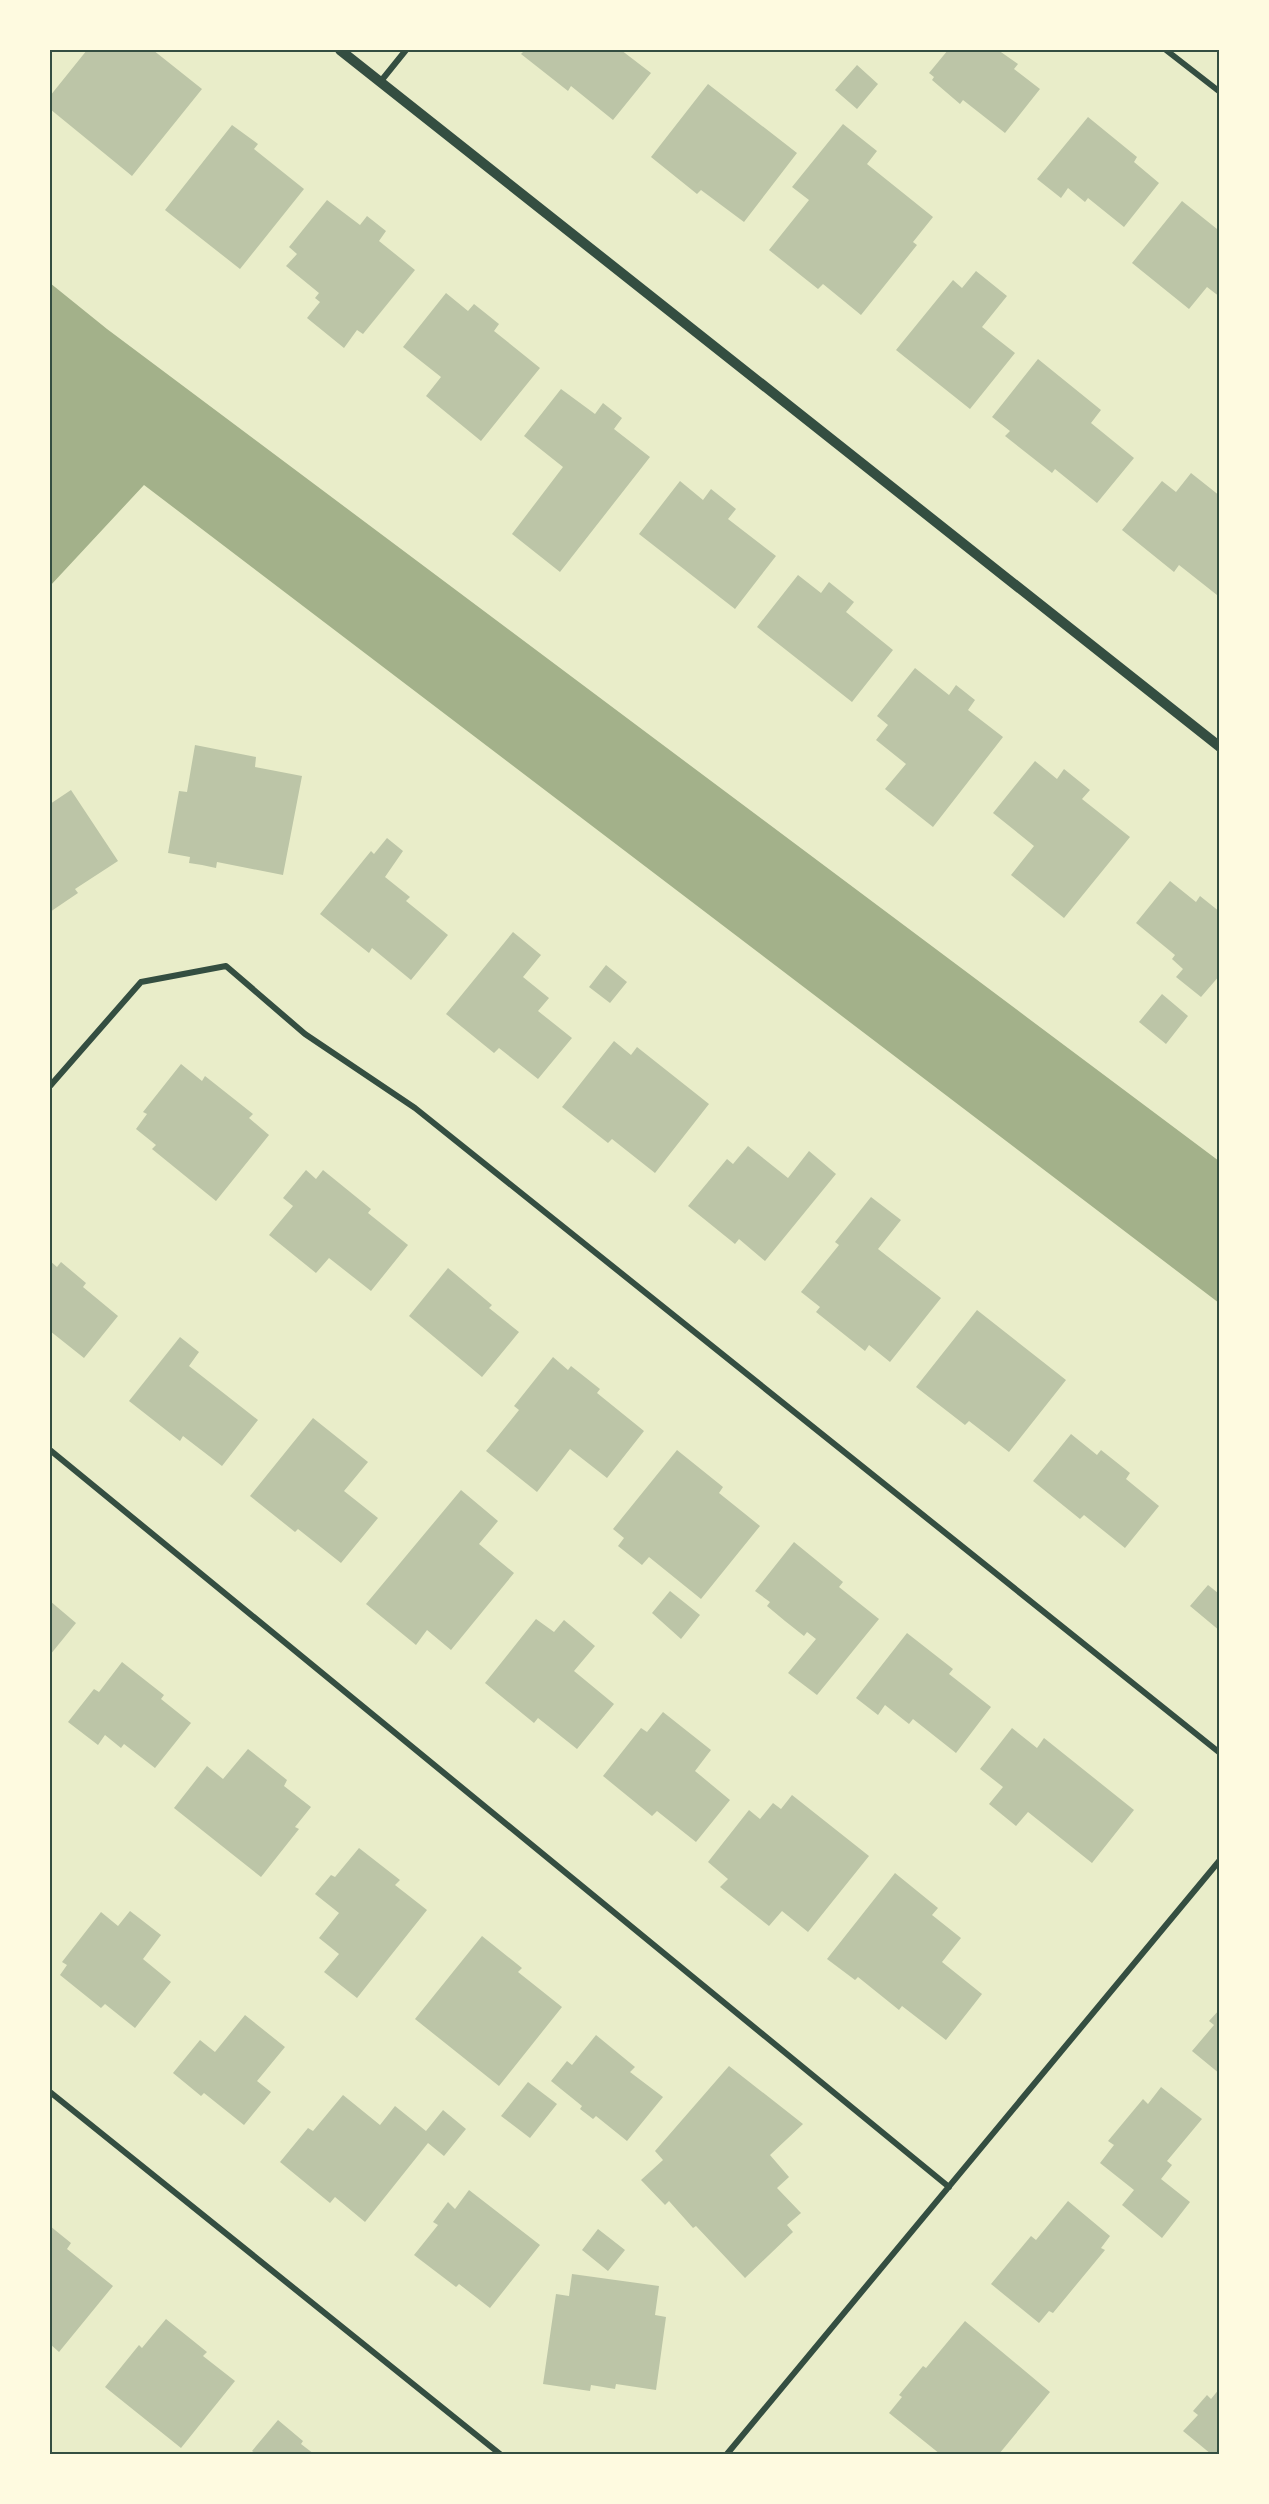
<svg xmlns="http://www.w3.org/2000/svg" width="1269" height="2504" viewBox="0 0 1269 2504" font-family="'PT Serif',serif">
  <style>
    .water { fill: #a3b18a }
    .building { fill: #bcc5a7 }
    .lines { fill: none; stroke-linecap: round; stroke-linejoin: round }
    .minor { stroke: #344e41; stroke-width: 6 }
    .tertiary { stroke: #344e41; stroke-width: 10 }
    .neatline { fill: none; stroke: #344e41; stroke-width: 2 }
  </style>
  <rect width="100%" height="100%" fill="#e9edc9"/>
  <path class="water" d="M50 283 107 329 1219 1161V1303L144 485 50 586Z"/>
  <path class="building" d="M87 50H153L202 89 132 176 50 109V96Z
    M525 50H621L651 73 613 120 571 86 568 91 521 54Z
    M948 50H998L1018 64 1014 69 1040 89 1005 133 963 100 960 104 932 80 934 77 929 73Z
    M857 65 878 84 857 109 835 90Z
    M708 84 797 153 744 222 701 190 697 194 651 157Z
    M1088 117 1137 157 1134 162 1159 183 1124 227 1088 198 1085 202 1068 188 1061 198 1037 179Z
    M843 124 877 151 867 164 933 217 913 242 917 245 861 315 823 284 818 289 769 250 809 200 792 187Z
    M232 125 258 144 254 149 304 189 240 269 165 210Z
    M327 200 360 225 367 216 386 231 379 241 415 270 363 334 357 330 344 348 307 318 320 302 315 298 319 293 286 266 297 254 289 247Z
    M1182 201 1217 229 1220 226V297L1207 287 1189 309 1132 263Z
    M976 271 1007 296 982 327 1015 353 970 409 896 350 953 280 962 288Z
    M446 293 468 311 474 304 499 324 494 331 540 368 481 441 426 396 441 377 403 347Z
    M1038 359 1101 410 1091 423 1134 458 1097 503 1055 469 1052 473 1005 436 1010 431 992 417Z
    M561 389 595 414 603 403 622 418 614 429 650 457 560 572 512 534 563 467 524 436Z
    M1191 473 1220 496V521L1217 524 1220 526V592L1217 595 1179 565 1174 572 1122 530 1162 481 1176 492Z
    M680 481 703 500 711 489 736 509 728 519 776 556 735 609 639 534Z
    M798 575 821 593 829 582 854 602 846 612 893 650 852 702 757 627Z
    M915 668 949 695 956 685 975 700 968 710 1003 737 933 827 885 789 906 764 876 740 888 725 877 716Z
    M195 745 256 757 255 767 302 776 283 875 217 862 216 868 202 865 189 863 190 857 168 853 179 791 187 792Z
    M1035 761 1057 779 1064 769 1090 790 1082 799 1130 837 1064 918 1011 875 1034 846 993 813Z
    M71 790 118 861 75 889 78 893 50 912V804Z
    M387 838 403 851 385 877 410 897 406 901 448 935 411 980 372 948 369 953 320 914 371 851 374 854Z
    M1170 881 1196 902 1200 896 1220 912V975L1201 997 1176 977 1183 969 1172 959 1175 955 1136 923Z
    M513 932 541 955 523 977 549 998 538 1011 572 1038 538 1079 499 1048 494 1053 446 1014Z
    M606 965 627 982 610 1003 589 987Z
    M1162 994 1188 1016 1166 1044 1139 1022Z
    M614 1041 631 1055 637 1047 709 1104 655 1173 612 1139 608 1143 562 1107Z
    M181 1064 202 1081 205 1076 253 1114 249 1118 269 1135 216 1201 152 1149 156 1145 136 1129 147 1114 143 1112Z
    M748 1146 788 1178 809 1151 836 1174 765 1261 739 1239 735 1244 688 1206 727 1159 733 1164Z
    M306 1170 316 1179 323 1170 371 1209 368 1213 408 1245 371 1291 329 1258 316 1273 269 1235 293 1206 283 1198Z
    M871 1197 901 1220 878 1249 941 1298 890 1362 869 1345 865 1351 816 1312 820 1307 801 1292 839 1245 835 1242Z
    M50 1261 57 1267 61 1262 86 1283 83 1287 118 1316 84 1358 50 1331Z
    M448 1268 492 1305 489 1308 519 1332 482 1377 409 1316Z
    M977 1310 1066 1380 1009 1452 969 1421 965 1425 916 1387Z
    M180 1337 199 1352 189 1366 258 1420 222 1466 183 1436 180 1441 129 1401Z
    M553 1357 568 1370 571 1366 600 1389 597 1393 644 1431 607 1478 570 1449 537 1492 486 1451 519 1410 514 1406Z
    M313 1418 368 1462 344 1491 378 1518 341 1563 298 1529 295 1532 250 1496Z
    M1071 1434 1097 1455 1101 1450 1130 1473 1126 1479 1159 1506 1125 1548 1084 1515 1080 1519 1033 1481Z
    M677 1450 723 1487 719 1493 760 1526 701 1599 649 1557 642 1565 618 1546 624 1538 613 1529Z
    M461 1490 498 1521 479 1544 514 1573 451 1650 427 1630 416 1645 366 1604Z
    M794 1542 843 1582 839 1587 879 1619 817 1695 788 1673 816 1639 807 1632 804 1636 785 1621 767 1606 770 1602 755 1591Z
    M1208 1585 1218 1593 1220 1591V1631L1190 1606Z
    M670 1591 700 1615 681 1639 652 1613Z
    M50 1601 76 1623 50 1655Z
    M536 1619 554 1632 564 1620 595 1646 574 1671 614 1704 577 1749 538 1718 534 1723 485 1683Z
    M907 1633 953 1669 949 1674 991 1707 956 1753 913 1719 909 1724 885 1705 878 1715 856 1698Z
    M122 1662 164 1695 161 1699 191 1723 155 1768 124 1744 121 1748 105 1735 98 1745 68 1722 94 1689 99 1692Z
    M663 1712 711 1750 695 1771 730 1800 696 1842 657 1811 652 1816 603 1776 641 1728 647 1732Z
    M1012 1728 1037 1748 1044 1738 1134 1810 1092 1863 1028 1812 1016 1826 989 1804 1003 1787 980 1769Z
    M248 1749 287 1780 284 1786 311 1807 295 1827 299 1829 261 1877 174 1808 207 1766 223 1779Z
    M792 1795 869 1856 808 1932 782 1911 769 1926 720 1887 728 1879 708 1862 749 1810 760 1819 773 1803 781 1809Z
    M359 1848 400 1880 395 1885 427 1910 357 1998 324 1972 339 1954 319 1938 339 1913 315 1894 331 1875 335 1877Z
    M895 1873 938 1908 932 1915 961 1938 942 1962 982 1994 946 2040 902 2006 899 2010 858 1977 855 1980 827 1959Z
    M130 1911 161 1935 143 1959 171 1982 135 2028 105 2004 101 2008 60 1975 67 1965 62 1962 101 1912 118 1926Z
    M482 1936 522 1968 518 1972 562 2007 499 2086 415 2019Z
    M1220 2009V2074L1192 2051 1214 2025 1209 2021Z
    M245 2015 285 2047 257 2081 271 2092 244 2125 204 2093 201 2096 173 2073 200 2040 215 2052Z
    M596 2035 635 2067 630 2072 663 2097 627 2141 596 2116 593 2119 580 2109 582 2106 551 2081 567 2061 572 2065Z
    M729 2066 803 2124 770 2155 789 2177 777 2188 801 2213 787 2225 793 2232 745 2278 696 2226 693 2228 669 2201 665 2205 641 2180 663 2160 655 2151Z
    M528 2082 557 2104 530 2138 501 2116Z
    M1161 2087 1202 2119 1167 2161 1172 2165 1161 2179 1190 2202 1162 2238 1122 2205 1134 2190 1100 2163 1114 2145 1108 2141 1143 2099 1148 2104Z
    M343 2095 380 2125 395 2106 426 2131 443 2110 466 2129 444 2156 428 2143 365 2222 335 2197 330 2203 280 2162 308 2128 313 2131Z
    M469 2190 540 2245 490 2308 459 2284 456 2287 414 2255 438 2225 433 2222 448 2202 455 2209Z
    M1068 2201 1110 2236 1101 2248 1105 2250 1053 2313 1049 2311 1039 2323 991 2284 1031 2236 1036 2240Z
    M50 2226 71 2243 67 2249 113 2286 59 2352 50 2344Z
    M598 2229 625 2250 608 2271 582 2250Z
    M572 2274 659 2286 655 2315 666 2317 656 2390 616 2384 615 2389 591 2385 590 2391 543 2384 556 2294 569 2296Z
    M166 2319 207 2352 203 2356 235 2381 181 2448 105 2387 139 2345 142 2348Z
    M965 2321 1050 2392 999 2454H940L889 2413 902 2397 899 2395 923 2366 926 2368Z
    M1220 2388V2454H1211L1183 2431 1198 2415 1193 2411 1207 2395 1211 2399Z
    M278 2420 303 2441 301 2444 314 2454H256L252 2451Z"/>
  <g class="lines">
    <path class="minor" d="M1166 50 1220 92
      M381 81 406 50
      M50 1086 141 982 226 966 305 1034 415 1108 1220 1753
      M50 1450 949 2187
      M50 2092 500 2454
      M727 2454 1220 1860"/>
    <path class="tertiary" d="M340 50 1220 747"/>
  </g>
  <rect width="1269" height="2504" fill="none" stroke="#fefae0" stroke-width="102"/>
  <rect x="51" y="51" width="1167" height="2402" class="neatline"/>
</svg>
